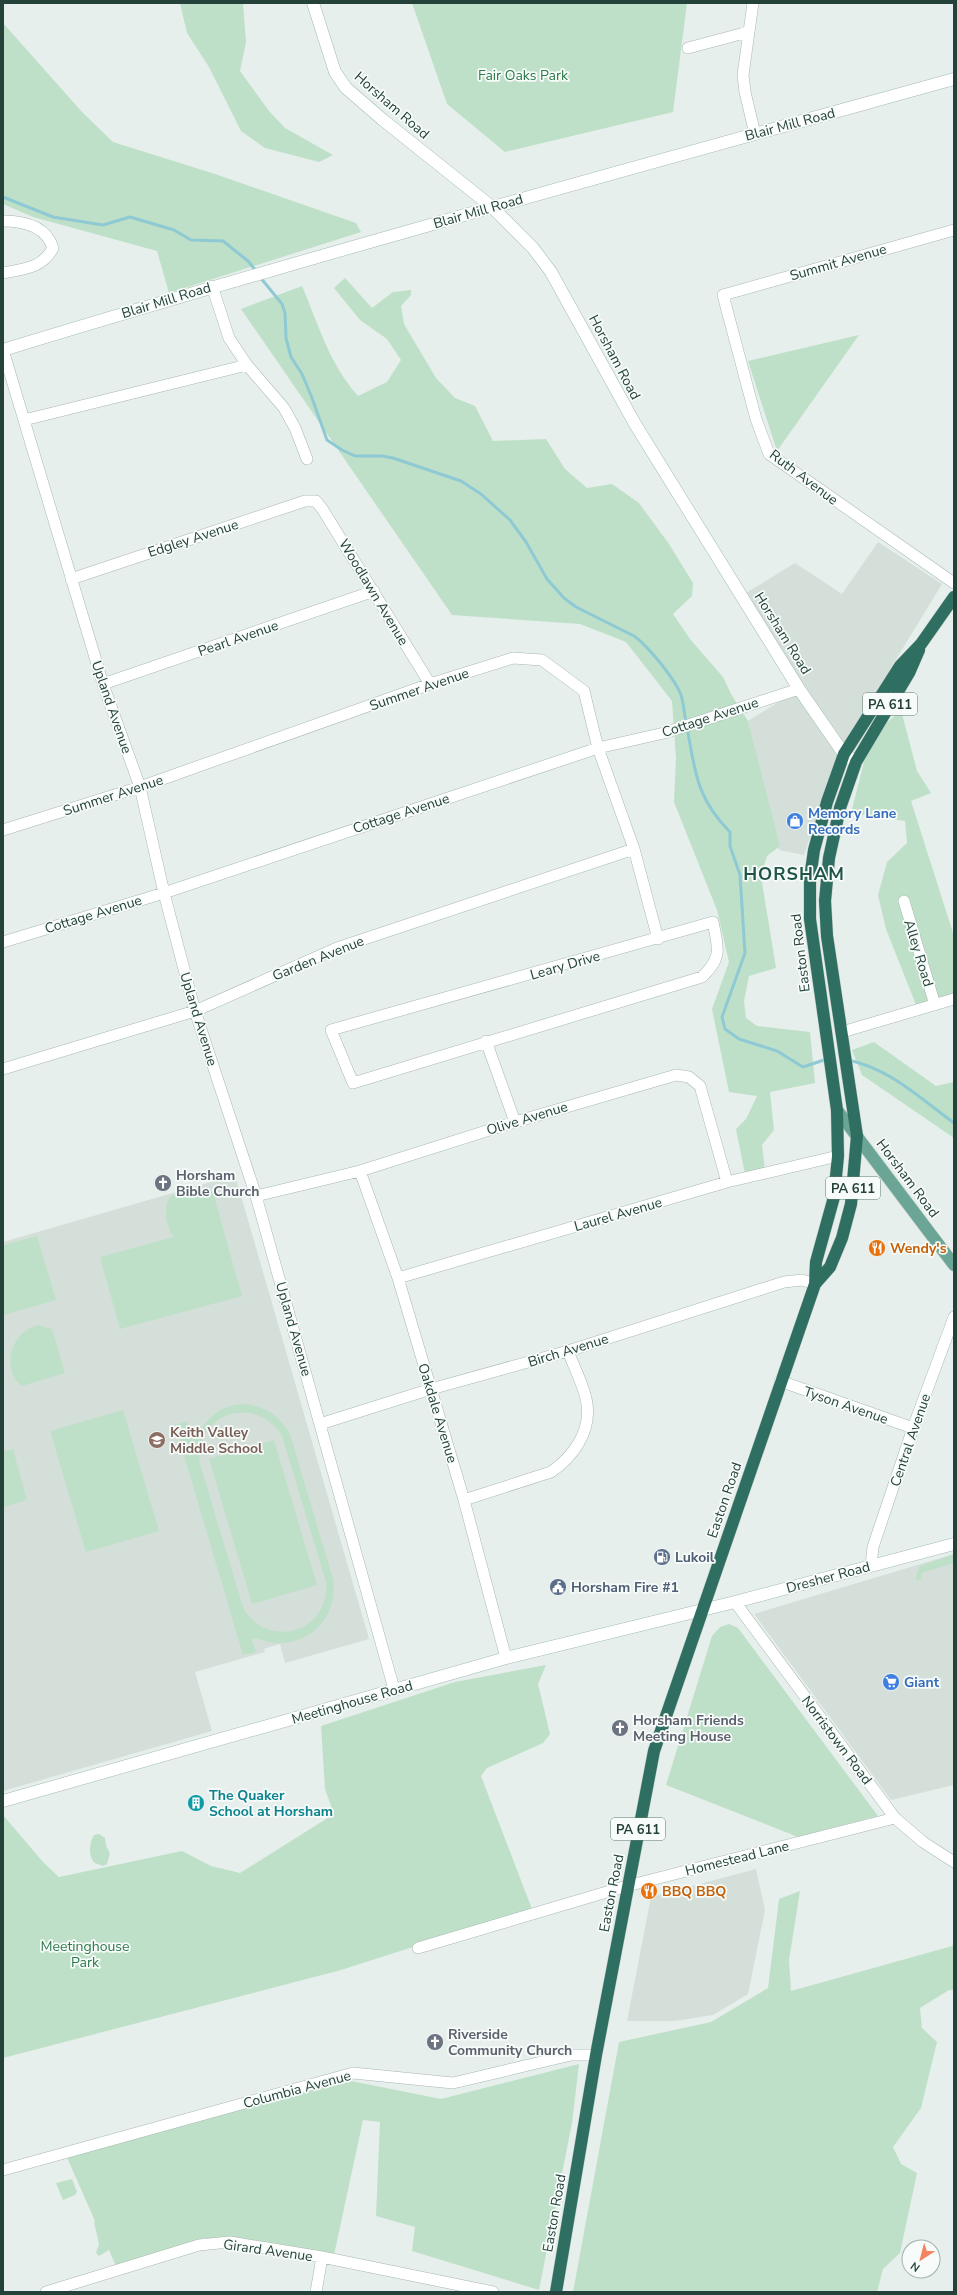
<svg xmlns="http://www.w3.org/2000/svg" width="957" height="2295" viewBox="0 0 957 2295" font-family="'Nunito Sans',sans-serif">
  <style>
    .built { fill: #d4dfda }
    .green { fill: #bfe0c8; fill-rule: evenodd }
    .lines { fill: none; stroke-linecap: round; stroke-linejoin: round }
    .stream { stroke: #8ec9d4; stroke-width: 3 }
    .street-casing { stroke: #a8b8b2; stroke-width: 12 }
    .secondary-casing { stroke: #a4bbb3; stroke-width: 13 }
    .primary-casing { stroke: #c2cac8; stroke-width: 13 }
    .highway-casing { stroke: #c2cac8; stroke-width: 13 }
    .street { stroke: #fff; stroke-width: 11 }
    .secondary { stroke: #fff; stroke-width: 12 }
    .primary { stroke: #6aa596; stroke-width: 12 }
    .highway { stroke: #2f6f62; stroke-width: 12 }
    .labels { text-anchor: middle; stroke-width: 3.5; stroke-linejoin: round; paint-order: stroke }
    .shield { fill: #f7fbf9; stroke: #637a73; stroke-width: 1 }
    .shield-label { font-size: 13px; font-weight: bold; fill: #24423a }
    .park-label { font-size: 14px; fill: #2d7a4b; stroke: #f7fbf9 }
    .street-label { font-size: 14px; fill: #24423a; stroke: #f7fbf9 }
    .shop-label { font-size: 14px; font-weight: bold; fill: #366cbe; stroke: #f7fbf9; text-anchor: start }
    .worship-label { font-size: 14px; font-weight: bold; fill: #5b616d; stroke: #f7fbf9; text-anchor: start }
    .food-label { font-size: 14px; font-weight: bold; fill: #c56008; stroke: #f7fbf9; text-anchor: start }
    .education-label { font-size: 14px; font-weight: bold; fill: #785e54; stroke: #f7fbf9; text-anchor: start }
    .service-label { font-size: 14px; font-weight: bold; fill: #4e5e75; stroke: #f7fbf9; text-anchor: start }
    .culture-label { font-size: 14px; font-weight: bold; fill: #0d838f; stroke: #f7fbf9; text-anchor: start }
    .district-label { font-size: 18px; font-weight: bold; letter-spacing: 1px; fill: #1f5548; stroke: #f7fbf9 }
  </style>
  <rect width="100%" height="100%" fill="#e6efeb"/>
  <path class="built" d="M878 542 942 584 837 756 804 855 779 850 748 721 804 686 746 593 795 563 842 594Z
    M235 1175 369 1639 285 1663 280 1644 264 1649 265 1652 195 1672 212 1731 3 1791V1242Z
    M954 1554V1785L891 1800 754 1614Z
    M756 1869 765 1910 748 1994 713 2015 675 2021H627L651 1897Z"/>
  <path class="green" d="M180 3H243L246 42 240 71 269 111 285 128 333 155 319 162 265 148 241 131 209 67 187 33Z
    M412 3H687L673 112 505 152 447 104Z
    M3 23 82 112 113 142 215 174 356 223 361 232 169 293 157 251 33 217 3 204Z
    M345 278 372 308 393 292 411 290V295L401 306 404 324 436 378 455 398 475 406 493 441 546 439 565 469 587 488 612 484 639 503 669 544 693 583 692 596 673 614 690 639 723 677 731 694 748 721 780 846 767 856 761 876 776 968 749 976 744 1001 746 1018 757 1026 810 1032 815 1083 770 1092 774 1130 762 1145 765 1170 745 1174 736 1129 746 1119 757 1096 729 1092 712 1009 729 962 717 910 674 802 676 758 672 701 626 642 580 624 452 615 241 309 302 286C319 326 329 363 358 396L387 382 401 360 387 339 360 320 334 288Z
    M859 335 777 451 748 361Z
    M901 710 917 771 931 793 911 801 954 936V994L916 1005 886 929 878 895 887 862 907 843 905 821 851 813 864 762 882 727Z
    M874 1042 936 1086 954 1082V1138L862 1075 852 1050Z
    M209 1189 213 1192 242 1296 120 1329 100 1257 174 1237C165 1224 163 1211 170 1196Z
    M37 1236 56 1300 3 1315V1245Z
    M38 1325 52 1329 65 1373 22 1386C0 1369 11 1331 38 1325Z
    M244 1404C264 1405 280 1416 290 1434L333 1579C338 1612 316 1642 281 1643 271 1644 263 1640 254 1638L252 1640 256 1652 243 1655 175 1425 187 1421 192 1435 195 1437C208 1418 219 1405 244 1404ZM236 1413C255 1410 272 1420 282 1436L326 1582C330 1631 271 1650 244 1610L200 1464C196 1440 212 1417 236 1413Z
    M123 1410 159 1531 86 1552 50 1431Z
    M274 1440 317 1585 252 1604 209 1459Z
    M13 1449 27 1500 3 1507V1452Z
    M954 1554V1563L921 1573 922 1579 916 1581V1576L920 1566Z
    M729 1624 738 1628 878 1816 798 1837 666 1785 712 1636 720 1627Z
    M546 1665 538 1684 550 1734 543 1743 487 1768 481 1776 532 1909 341 1970 3 2058V1815L43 1862 59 1877 182 1851 211 1866 240 1873 334 1814 325 1789 321 1726 455 1682Z
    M99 1834 105 1838 106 1846 110 1853 107 1864 103 1866 95 1863C88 1857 89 1843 94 1835Z
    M800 1891 789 1960 791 1991 952 1946 954 1943V1990H949L920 2008 922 2028 937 2042 921 2108 893 2147 901 2164 917 2173 900 2253 883 2269 877 2292H573L619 2042 711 2022 768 1988 779 1899Z
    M579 2064 572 2123 539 2290 412 2251 415 2227 376 2216 380 2122 363 2120 334 2255 265 2243 203 2238 118 2271 109 2250 99 2256 96 2253 99 2244 94 2222 95 2221 65 2153 351 2081 441 2099Z
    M72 2179 77 2192 75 2195 63 2200 56 2183Z"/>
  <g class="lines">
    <path class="stream" d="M3 197 53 217 103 225 130 217 174 230 191 240 223 241 248 261 257 272
      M260 277 282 304 285 313 286 338 291 357 302 374 312 398 327 440 342 450 355 456H382L393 458 461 481 481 494 510 520 526 542 547 579 564 598 576 607 634 636C648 646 675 679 681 695 684 704 684 714 686 722 695 769 695 797 730 832V846L740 875 745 953 722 1017 725 1029 739 1039 777 1051 803 1067 827 1059
      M848 1060C889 1068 921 1099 954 1123"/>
    <g class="street-casing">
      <path id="street" d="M753 3 743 75 745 92 755 134
        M688 48 748 32
        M3 221C24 221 46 226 53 248 43 268 23 269 3 273
        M954 230 723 295 756 419 769 454 954 583
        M212 286 229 338 247 365 284 408 295 428 307 459
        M3 350 103 684 140 787 164 893 195 1011 256 1196 394 1689
        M24 420 247 365
        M71 579 305 501H316L323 510 430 684
        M103 684 374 591
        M3 830 140 787 430 684 513 658 542 660 584 691 598 748 634 849 658 939
        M904 901 935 1005
        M713 922C718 948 723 957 702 977L353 1083 331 1030Z
        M3 942 164 893 598 748 664 733 799 689
        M842 1032 954 999
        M486 1041 515 1122
        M3 1069 195 1011 337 948 634 849
        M360 1171 398 1278 464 1500 506 1658
        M256 1196 360 1171 515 1122 676 1075 689 1077 700 1086 727 1182
        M398 1278 727 1182 838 1156
        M780 1381 913 1428
        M320 1424 431 1389 568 1351 784 1282 802 1280 815 1284
        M464 1500 551 1472C573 1457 591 1432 587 1404 585 1387 574 1368 568 1351
        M871 1566 873 1547 913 1428 954 1317
        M735 1602 895 1818 923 1842 954 1862
        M418 1948 627 1886 895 1818
        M3 2170 353 2073 453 2083 571 2055H596
        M46 2292 199 2245 230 2242 322 2257 493 2292
        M316 2292 322 2257"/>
    </g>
    <g class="secondary-casing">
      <path id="secondary" d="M313 3 335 72 346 88 383 120 492 207 533 248 551 272 635 424 799 689 844 754 856 762
        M3 350C318 254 636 167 954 79
        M3 1801 506 1658 735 1602 954 1544"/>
    </g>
    <g class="primary-casing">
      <path id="primary" d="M837 1110 954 1265"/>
    </g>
    <g class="highway-casing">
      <path id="highway" d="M815 1284 830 1267 842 1238 851 1204 857 1136 827 936 825 901 829 858 840 808 856 762 909 673 919 650
        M556 2292 596 2055 654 1751 815 1284 816 1262 834 1197 838 1156 837 1110 810 919V878L814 850 827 802 844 754 900 666 921 644 954 597"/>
    </g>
    <use href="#street" class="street"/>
    <use href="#secondary" class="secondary"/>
    <use href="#primary" class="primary"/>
    <use href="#highway" class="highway"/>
  </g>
  <defs>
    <g id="shop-disc" transform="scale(0.9)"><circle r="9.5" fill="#3f7fe0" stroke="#f7fbf9"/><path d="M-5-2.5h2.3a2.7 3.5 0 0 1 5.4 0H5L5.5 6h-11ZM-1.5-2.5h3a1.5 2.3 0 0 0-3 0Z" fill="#fff"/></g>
    <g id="church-disc" transform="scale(0.9)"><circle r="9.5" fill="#6b7280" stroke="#f7fbf9"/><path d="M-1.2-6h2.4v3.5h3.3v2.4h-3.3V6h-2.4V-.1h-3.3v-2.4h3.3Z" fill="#fff"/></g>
    <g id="restaurant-disc" transform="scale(0.9)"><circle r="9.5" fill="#e8710a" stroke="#f7fbf9"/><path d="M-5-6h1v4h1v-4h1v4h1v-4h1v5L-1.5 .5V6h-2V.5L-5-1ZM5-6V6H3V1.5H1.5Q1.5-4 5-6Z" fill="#fff"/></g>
    <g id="school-disc" transform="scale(0.9)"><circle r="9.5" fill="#8d6e63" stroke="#f7fbf9"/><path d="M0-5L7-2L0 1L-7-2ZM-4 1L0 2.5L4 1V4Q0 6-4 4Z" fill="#fff"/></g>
    <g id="fuel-disc" transform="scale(0.9)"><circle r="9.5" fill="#5c6f8a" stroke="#f7fbf9"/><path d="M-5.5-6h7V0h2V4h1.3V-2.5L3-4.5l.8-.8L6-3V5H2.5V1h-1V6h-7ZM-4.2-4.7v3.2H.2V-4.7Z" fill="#fff"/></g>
    <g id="civic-disc" transform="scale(0.9)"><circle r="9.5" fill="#5c6f8a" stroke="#f7fbf9"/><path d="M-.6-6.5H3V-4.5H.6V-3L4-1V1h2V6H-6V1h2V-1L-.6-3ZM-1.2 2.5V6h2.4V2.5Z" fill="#fff"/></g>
    <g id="supermarket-disc" transform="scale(0.9)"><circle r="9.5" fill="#3f7fe0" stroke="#f7fbf9"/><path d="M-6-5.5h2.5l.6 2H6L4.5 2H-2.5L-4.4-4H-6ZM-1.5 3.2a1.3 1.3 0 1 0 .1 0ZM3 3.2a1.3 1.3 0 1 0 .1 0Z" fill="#fff"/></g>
    <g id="building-disc" transform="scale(0.9)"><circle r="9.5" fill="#0f9aa8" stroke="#f7fbf9"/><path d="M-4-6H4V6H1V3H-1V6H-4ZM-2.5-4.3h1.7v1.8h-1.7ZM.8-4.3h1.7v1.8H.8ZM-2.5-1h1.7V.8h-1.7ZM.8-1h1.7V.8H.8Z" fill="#fff"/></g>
  </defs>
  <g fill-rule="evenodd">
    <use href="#shop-disc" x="795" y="821"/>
    <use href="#church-disc" x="163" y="1183"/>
    <use href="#restaurant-disc" x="877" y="1248"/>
    <use href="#school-disc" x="157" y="1440"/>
    <use href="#fuel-disc" x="662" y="1557"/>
    <use href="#civic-disc" x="558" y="1587"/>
    <use href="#supermarket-disc" x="891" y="1682"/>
    <use href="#church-disc" x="620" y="1728"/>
    <use href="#building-disc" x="196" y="1803"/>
    <use href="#restaurant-disc" x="649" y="1891"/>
    <use href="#church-disc" x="435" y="2042"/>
  </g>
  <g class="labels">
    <g class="shield">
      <rect x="863" y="693" width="54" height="22" rx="3"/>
      <rect x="826" y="1177" width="54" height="22" rx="3"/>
      <rect x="611" y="1818" width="54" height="22" rx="3"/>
    </g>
    <g class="shield-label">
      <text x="890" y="709">PA 611</text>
      <text x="853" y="1193">PA 611</text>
      <text x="638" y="1834">PA 611</text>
    </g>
    <g class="park-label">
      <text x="523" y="80">Fair Oaks Park</text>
      <text x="85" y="1951">Meetinghouse<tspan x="85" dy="16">Park</tspan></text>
    </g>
    <g class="street-label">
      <text transform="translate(392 105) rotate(41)" y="5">Horsham Road</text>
      <text transform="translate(790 124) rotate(-15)" y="5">Blair Mill Road</text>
      <text transform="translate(478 211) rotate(-16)" y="5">Blair Mill Road</text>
      <text transform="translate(838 262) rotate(-16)" y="5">Summit Avenue</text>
      <text transform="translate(166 300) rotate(-17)" y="5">Blair Mill Road</text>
      <text transform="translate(615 357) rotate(62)" y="5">Horsham Road</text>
      <text transform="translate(804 477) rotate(37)" y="5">Ruth Avenue</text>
      <text transform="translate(193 538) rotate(-18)" y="5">Edgley Avenue</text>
      <text transform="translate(374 592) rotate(59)" y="5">Woodlawn Avenue</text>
      <text transform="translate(783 633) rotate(58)" y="5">Horsham Road</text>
      <text transform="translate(238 638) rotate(-19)" y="5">Pearl Avenue</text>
      <text transform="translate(419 689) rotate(-19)" y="5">Summer Avenue</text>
      <text transform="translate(112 707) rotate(71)" y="5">Upland Avenue</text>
      <text transform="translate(710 717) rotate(-18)" y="5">Cottage Avenue</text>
      <text transform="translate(113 795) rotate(-18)" y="5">Summer Avenue</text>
      <text transform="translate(401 813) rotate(-18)" y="5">Cottage Avenue</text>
      <text transform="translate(93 914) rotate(-17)" y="5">Cottage Avenue</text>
      <text transform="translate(800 953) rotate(-97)" y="5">Easton Road</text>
      <text transform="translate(919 953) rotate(73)" y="5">Alley Road</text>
      <text transform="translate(318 958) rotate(-22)" y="5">Garden Avenue</text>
      <text transform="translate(565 965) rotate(-16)" y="5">Leary Drive</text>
      <text transform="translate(199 1019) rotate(73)" y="5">Upland Avenue</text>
      <text transform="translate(527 1118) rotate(-17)" y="5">Olive Avenue</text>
      <text transform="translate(908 1178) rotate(53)" y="5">Horsham Road</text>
      <text transform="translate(618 1214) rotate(-16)" y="5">Laurel Avenue</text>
      <text transform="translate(294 1329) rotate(74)" y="5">Upland Avenue</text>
      <text transform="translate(568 1350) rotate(-17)" y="5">Birch Avenue</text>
      <text transform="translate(846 1405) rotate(19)" y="5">Tyson Avenue</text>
      <text transform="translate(438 1413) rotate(73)" y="5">Oakdale Avenue</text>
      <text transform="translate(910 1440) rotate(-71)" y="5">Central Avenue</text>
      <text transform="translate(724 1500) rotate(-71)" y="5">Easton Road</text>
      <text transform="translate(828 1577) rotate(-15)" y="5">Dresher Road</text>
      <text transform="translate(352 1702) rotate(-16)" y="5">Meetinghouse Road</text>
      <text transform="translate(837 1740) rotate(53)" y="5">Norristown Road</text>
      <text transform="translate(737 1858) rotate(-14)" y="5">Homestead Lane</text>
      <text transform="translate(611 1893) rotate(-79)" y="5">Easton Road</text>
      <text transform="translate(297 2089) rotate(-15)" y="5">Columbia Avenue</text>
      <text transform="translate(554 2213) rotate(-80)" y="5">Easton Road</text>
      <text transform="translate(268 2250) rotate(8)" y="5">Girard Avenue</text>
    </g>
    <g class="shop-label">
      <text x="808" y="818">Memory Lane<tspan x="808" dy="16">Records</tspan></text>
      <text x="904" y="1687">Giant</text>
    </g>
    <g class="worship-label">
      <text x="176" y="1180">Horsham<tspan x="176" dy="16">Bible Church</tspan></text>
      <text x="633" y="1725">Horsham Friends<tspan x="633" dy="16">Meeting House</tspan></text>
      <text x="448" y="2039">Riverside<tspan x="448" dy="16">Community Church</tspan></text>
    </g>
    <g class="food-label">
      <text x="890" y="1253">Wendy's</text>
      <text x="662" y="1896">BBQ BBQ</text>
    </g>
    <g class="education-label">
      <text x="170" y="1437">Keith Valley<tspan x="170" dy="16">Middle School</tspan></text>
    </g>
    <g class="service-label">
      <text x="675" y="1562">Lukoil</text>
      <text x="571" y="1592">Horsham Fire #1</text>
    </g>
    <g class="culture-label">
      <text x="209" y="1800">The Quaker<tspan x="209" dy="16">School at Horsham</tspan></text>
    </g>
    <g class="district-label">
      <text x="794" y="880">HORSHAM</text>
    </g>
  </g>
  <rect width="957" height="2295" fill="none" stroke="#24423a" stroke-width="8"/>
  <g transform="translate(921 2259) rotate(216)"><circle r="19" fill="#f7fbf9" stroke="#a3b1ad"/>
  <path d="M0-3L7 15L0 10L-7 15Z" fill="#f4845f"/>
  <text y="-6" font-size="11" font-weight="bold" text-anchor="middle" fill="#24423a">N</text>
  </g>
</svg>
